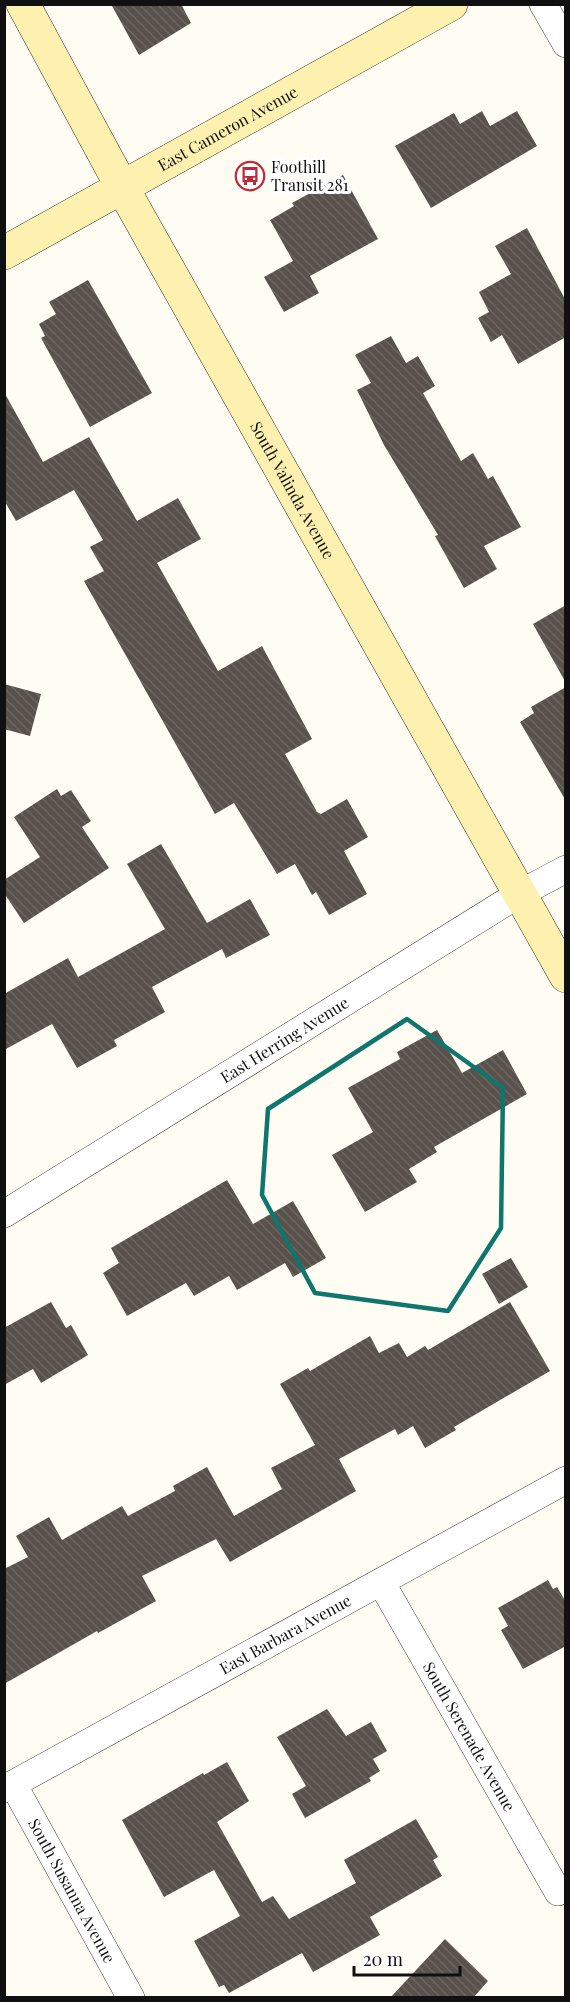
<svg xmlns="http://www.w3.org/2000/svg" width="570" height="2002" viewBox="0 0 570 2002" font-family="'Playfair Display',serif">
  <style>
    .building { fill: url(#building-back-hatch) }
    .lines { fill: none; stroke-linecap: round; stroke-linejoin: round }
    .street-casing { stroke: #434343; stroke-width: 28 }
    .secondary-casing { stroke: #323232; stroke-width: 34 }
    .street { stroke: #fff; stroke-width: 27 }
    .secondary { stroke: #fef1b0; stroke-width: 33 }
    .marked { fill: none; stroke: #0f766e; stroke-width: 4.5; stroke-linejoin: round }
    .labels { text-anchor: middle; stroke-width: 6; stroke-linejoin: round; paint-order: stroke }
    .street-label { font-size: 16px; fill: #101010; stroke: #fff }
    .poi-label { font-size: 16px; fill: #101010; stroke: #fff; text-anchor: start }
  </style>
  <defs>
    <pattern id="building-back-hatch" width="6" height="6" patternUnits="userSpaceOnUse" patternTransform="scale(1.5)"><rect width="6" height="6" fill="#59514c"/><path d="M-1 5l2 2M0 0l6 6M5-1l2 2" fill="none" stroke="#6c6561"/></pattern>
  </defs>
  <rect width="100%" height="100%" fill="#fffcf3"/>
  <path class="building" d="M111 4H181L191 23 139 55Z
    M482 111 490 126 517 111 537 146 431 208 395 146 454 113 460 124Z
    M343 175 378 239 310 276 319 293 284 312 264 277 293 261 270 220 294 206 292 203Z
    M527 228 566 301V337L518 364 502 335 491 342 478 318 489 312 479 292 511 274 495 246Z
    M88 280 152 393 90 427 41 338 45 336 39 324 56 314 49 302Z
    M391 336 406 363 418 356 435 386 423 393 461 461 473 453 488 479 493 476 521 527 484 546 497 569 464 588 435 536 438 535 384 445 357 390 371 383 355 355Z
    M4 392 43 462 89 437 137 521 178 498 201 539 157 563 218 671 262 646 312 739 285 754 317 812 321 814 347 799 368 837 344 851 367 894 329 915 316 892 312 895 295 864 277 874 234 803 215 814 84 581 104 571 90 547 103 540 74 490 16 521 4 500Z
    M566 605V683L533 624Z
    M4 684 41 694 30 736 4 729Z
    M566 687V801L520 722 534 713 531 707Z
    M57 789 61 796 71 790 91 821 82 827 109 868 24 923 4 893V880L40 857 14 817Z
    M161 844 207 923 250 899 270 935 226 958 222 949 152 987 165 1012 114 1040 117 1046 77 1068 52 1024 4 1050V994L68 958 78 977 165 929 127 864Z
    M437 1030 462 1073 503 1050 527 1094 434 1147 437 1152 409 1169 417 1182 365 1212 332 1155 373 1132 348 1088 400 1059 397 1052Z
    M227 1180 253 1224 293 1201 326 1258 293 1277 285 1263 237 1290 229 1276 194 1296 186 1283 127 1316 103 1273 119 1263 111 1248Z
    M511 1258 528 1287 499 1304 482 1274Z
    M51 1302 66 1328 71 1325 88 1355 41 1383 33 1369 4 1385V1328Z
    M510 1302 550 1371 454 1427 456 1430 425 1448 413 1426 398 1435 395 1429 339 1459 356 1491 230 1562 216 1539 142 1576 156 1601 98 1633 97 1631 4 1684V1569L28 1557 16 1536 49 1517 62 1540 122 1506 128 1516 175 1491 173 1486 207 1467 234 1516 282 1489 271 1468 315 1445 280 1384 308 1368 310 1371 370 1336 379 1353 399 1343 407 1357 425 1346 428 1350Z
    M548 1580 553 1589 557 1587 566 1602V1646L523 1669 501 1630 508 1626 498 1608Z
    M327 1709 346 1736 371 1722 387 1751 373 1759 380 1771 369 1778 371 1781 305 1818 292 1794 306 1786 277 1737Z
    M227 1762 249 1801 217 1822 262 1902 273 1896 289 1919 356 1883 344 1860 416 1819 438 1857 433 1860 442 1876 370 1917 380 1935 313 1972 302 1953 229 1993 224 1985 219 1987 194 1941 240 1916 214 1870 164 1897 122 1820 203 1773 204 1775Z
    M445 1939 488 1981 473 1998H390Z"/>
  <g class="lines">
    <g class="street-casing">
      <g id="street">
        <path d="M543 4 566 44"/>
        <path id="s1" d="M4 1214 519 894 566 869"/>
        <path id="s2" d="M381 1582 558 1892"/>
        <path id="s3" d="M13 1784 131 1998"/>
        <path id="s4" d="M4 1789 566 1480"/>
      </g>
    </g>
    <g class="secondary-casing">
      <g id="secondary">
        <path id="s5" d="M23 4 122 187 566 976"/>
        <path id="s6" d="M4 253 451 4"/>
      </g>
    </g>
    <use href="#street" class="street"/>
    <use href="#secondary" class="secondary"/>
  </g>
  <path class="marked" d="M407 1019 503 1088 501 1228 448 1311 315 1293 262 1195 268 1109Z"/>
  <defs>
    <g id="bus-ring" transform="scale(1.5)"><circle r="9.5" fill="#fff" stroke="#c02938" stroke-width="1.5"/><path d="M-5-6H5V4H4V6H2V4H-2V6H-4V4H-5ZM-3.5-4V0h7V-4ZM-3.5 1.2v1.5H-2V1.2ZM2 1.2v1.5H3.5V1.2Z" fill="#c02938"/></g>
  </defs>
  <g fill-rule="evenodd">
    <use href="#bus-ring" x="250" y="176"/>
  </g>
  <g class="labels">
    <g class="street-label">
      <text dy="6" stroke="none"><textPath href="#s6" startOffset="256">East Cameron Avenue</textPath></text>
      <text dy="6" stroke="none"><textPath href="#s5" startOffset="556">South Valinda Avenue</textPath></text>
      <text dy="6" stroke="none"><textPath href="#s1" startOffset="330">East Herring Avenue</textPath></text>
      <text dy="6" stroke="none"><textPath href="#s4" startOffset="321">East Barbara Avenue</textPath></text>
      <text dy="6" stroke="none"><textPath href="#s2" startOffset="178">South Serenade Avenue</textPath></text>
      <text dy="6" stroke="none"><textPath href="#s3" startOffset="122">South Susanna Avenue</textPath></text>
    </g>
    <g class="poi-label">
      <text x="271" y="173">Foothill<tspan x="271" dy="18">Transit 281</tspan></text>
    </g>
  </g>
  <rect width="570" height="2002" fill="none" stroke="#101010" stroke-width="12"/>
  <path d="M354 1966v9h106v-9" fill="none" stroke="#101010" stroke-width="3"/>
  <text x="363" y="1966" font-size="18" fill="#101010" stroke="#ffffff" stroke-width="4.5" paint-order="stroke">20 m</text>
</svg>
